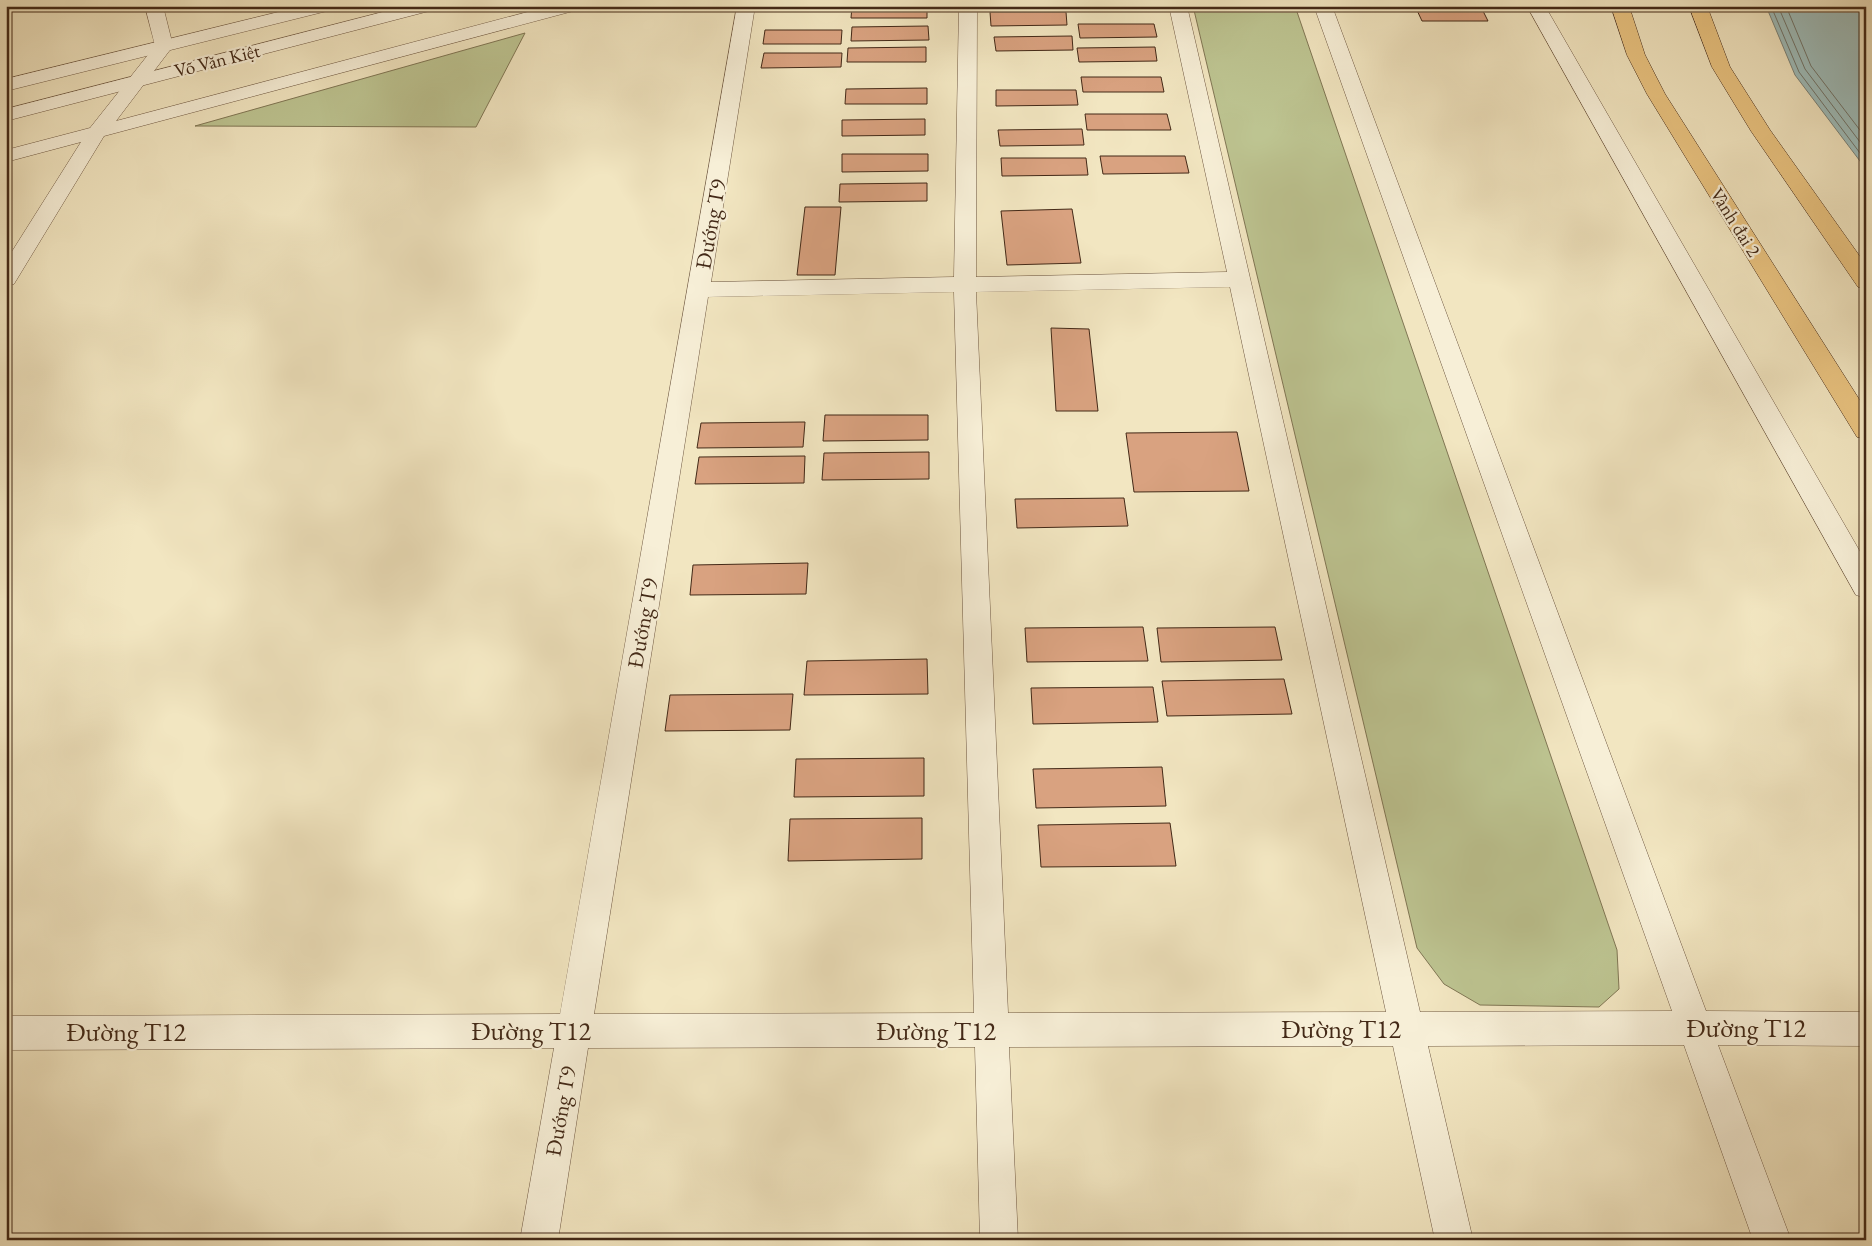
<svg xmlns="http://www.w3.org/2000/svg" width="1872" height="1246" viewBox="0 0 1872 1246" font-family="'EB Garamond',serif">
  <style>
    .green { fill: #bdc491; stroke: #807654 }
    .water { fill: #9ebdbb; stroke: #7a8279 }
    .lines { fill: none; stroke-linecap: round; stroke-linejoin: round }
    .shore { stroke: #707369; stroke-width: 1 }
    .building { fill: #d9a280; stroke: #432917 }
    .minor-casing { stroke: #6f5842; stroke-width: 1 }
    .tertiary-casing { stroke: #6f5842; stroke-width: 1 }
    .primary-casing { stroke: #432917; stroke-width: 1 }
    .minor { fill: #f7efd7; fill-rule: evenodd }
    .tertiary { fill: #f7efd7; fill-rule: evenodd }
    .primary { fill: #e9c380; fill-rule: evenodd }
    .labels { text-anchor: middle; stroke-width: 4.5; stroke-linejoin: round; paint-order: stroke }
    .far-street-label { font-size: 19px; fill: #432917; stroke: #f7efd7 }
    .street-label { font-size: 22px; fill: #432917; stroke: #f7efd7 }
    .near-street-label { font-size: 26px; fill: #432917; stroke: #f7efd7 }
  </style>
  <rect width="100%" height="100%" fill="#f2e6c1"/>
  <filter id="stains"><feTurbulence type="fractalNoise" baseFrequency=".004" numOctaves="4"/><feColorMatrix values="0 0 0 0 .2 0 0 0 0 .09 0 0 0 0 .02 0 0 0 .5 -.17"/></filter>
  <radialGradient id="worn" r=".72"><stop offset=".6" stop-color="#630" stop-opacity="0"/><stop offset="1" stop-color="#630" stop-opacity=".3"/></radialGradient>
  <path class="green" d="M1193 6H1295L1617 950 1619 989 1599 1007 1480 1005 1444 984 1417 948Z
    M525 33 476 127 195 126Z"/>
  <path class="water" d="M1766 6H1866V169L1795 75Z"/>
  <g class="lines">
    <path class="shore" d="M1771 6 1799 72 1866 161
      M1778 6 1805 69 1866 150
      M1786 6 1811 66 1866 138"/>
  </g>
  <path class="building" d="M852 6H927V18H851Z
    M1415 6H1496L1497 9H1482L1488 21H1422Z
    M990 12H1066L1067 25 991 26Z
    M1078 24H1154L1157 37 1080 38Z
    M928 26 929 40 851 41 852 27Z
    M765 30H842L841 44H763Z
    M1072 36 1073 50 996 51 994 37Z
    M926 47V62H847L848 48Z
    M1155 47 1157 61 1079 62 1077 48Z
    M764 53H842L841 67 761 68Z
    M1081 77H1161L1164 92H1083Z
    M927 88V104H845L846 89Z
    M996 90H1076L1078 105 996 106Z
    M1085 114H1167L1171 130H1087Z
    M925 119V135L842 136V120Z
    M1082 129 1084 145 1000 146 998 130Z
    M842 154H928V171L842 172Z
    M1100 156H1185L1189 173 1103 174Z
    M1001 158H1086L1088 175 1002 176Z
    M927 183V201L839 202 840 184Z
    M805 207H841L835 275H797Z
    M1072 209 1081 263 1007 265 1001 211Z
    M1051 328 1089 329 1098 411H1056Z
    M825 415H928V440L823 441Z
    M805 422 803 447 697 448 701 423Z
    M1237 432 1249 491 1134 492 1126 433Z
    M929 452V479L822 480 824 453Z
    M805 456 804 483 695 484 699 457Z
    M1124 498 1128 526 1017 528 1015 499Z
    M808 563 806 594 690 595 693 565Z
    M1143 627 1148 661 1027 662 1025 628Z
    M1275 627 1282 660 1161 662 1157 628Z
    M927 659 928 694 804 695 807 661Z
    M1284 679 1292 714 1167 716 1162 681Z
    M1153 687 1158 722 1033 724 1031 688Z
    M793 694 790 730 665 731 670 695Z
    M924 758V796L794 797 796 759Z
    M1162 767 1166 806 1036 808 1033 769Z
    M922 818V859L788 861 790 819Z
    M1170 823 1176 866 1041 867 1038 825Z"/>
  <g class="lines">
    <g class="minor-casing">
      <path id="minor" d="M145 6H163L173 46 116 121 550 6H580L577 10 104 136 14 284 6 286V261L81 142 6 162V150L90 128 155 46Z
        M737 6H755L711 282 954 277 959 6H977L976 277 1227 272 1169 6H1187L1420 1012 1672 1011 1314 6H1332L1706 1011 1866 1012V1046L1718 1045 1791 1240H1753L1684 1045 1428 1046 1473 1240H1435L1393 1046 1009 1047 1018 1240H980L975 1047 588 1048 558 1240H520L554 1048 6 1050V1016L560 1014ZM1230 287 1386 1012 1008 1013 976 292ZM954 292 974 1013 594 1014 708 297Z
        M1527 6H1545L1866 562V598L1856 595Z"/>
    </g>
    <g class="tertiary-casing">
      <path id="tertiary" d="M303 6H334L331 10 6 91V79Z
        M406 6H436L433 10 6 121V109Z"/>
    </g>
    <g class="primary-casing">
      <path id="primary" d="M1611 6H1629L1645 55 1665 94 1866 410V439L1857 437 1647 94 1627 55Z
        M1689 6H1707L1730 67 1770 130 1866 265V289L1858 287 1751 131 1712 67Z"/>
    </g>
    <use href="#minor" class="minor"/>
    <use href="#tertiary" class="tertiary"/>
    <use href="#primary" class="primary"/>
  </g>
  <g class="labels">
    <g class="far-street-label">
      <text transform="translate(217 60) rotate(-14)" y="7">Võ Văn Kiệt</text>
      <text transform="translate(1736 222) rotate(58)" y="7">Vành đai 2</text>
    </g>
    <g class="street-label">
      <text transform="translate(710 224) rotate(-80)" y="8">Đướng T9</text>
      <text transform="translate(642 623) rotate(-80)" y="8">Đướng T9</text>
      <text transform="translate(560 1111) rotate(-80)" y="8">Đướng T9</text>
    </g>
    <g class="near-street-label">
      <text x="1746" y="1037">Đường T12</text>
      <text x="1341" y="1038">Đường T12</text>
      <text x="531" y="1040">Đường T12</text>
      <text x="936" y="1040">Đường T12</text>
      <text x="126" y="1041">Đường T12</text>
    </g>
  </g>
  <rect width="1872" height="1246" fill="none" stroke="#f2e6c1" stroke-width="25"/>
  <rect x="8" y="8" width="1857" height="1231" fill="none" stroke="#432917" stroke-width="2.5"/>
  <rect x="12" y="12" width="1847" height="1221" fill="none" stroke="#432917"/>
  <rect width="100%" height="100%" filter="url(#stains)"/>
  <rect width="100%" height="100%" fill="url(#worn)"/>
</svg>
